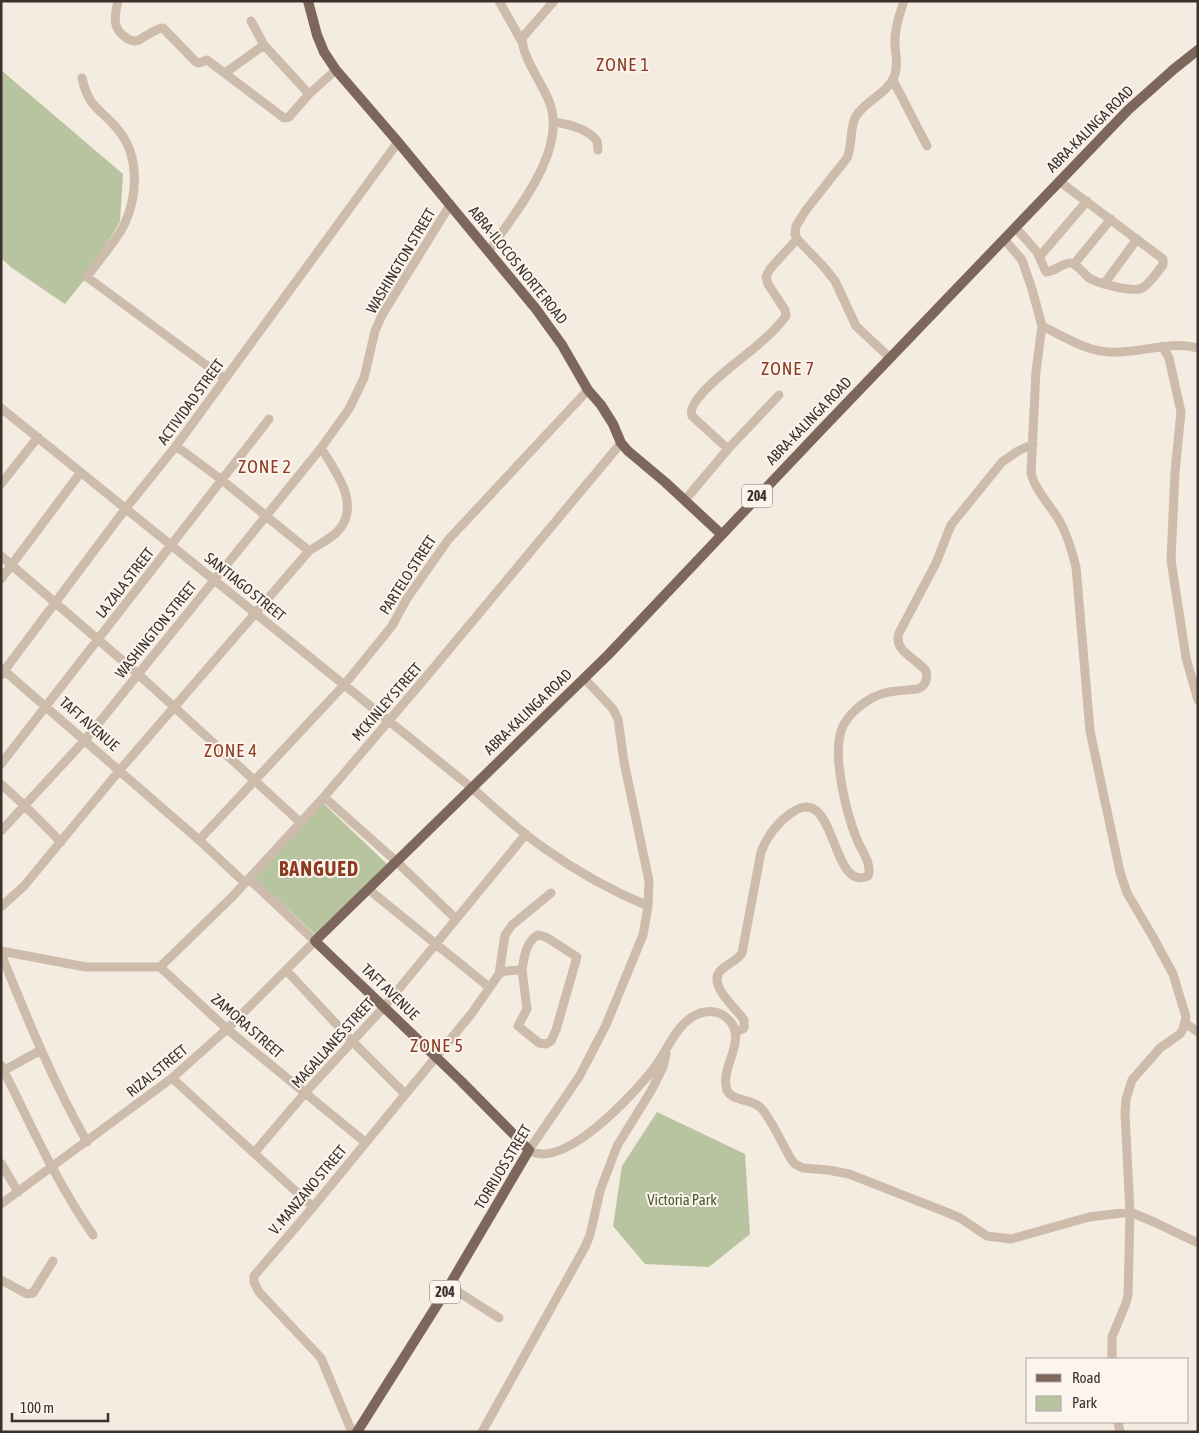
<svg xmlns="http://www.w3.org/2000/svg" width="1199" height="1433" viewBox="0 0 1199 1433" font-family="'Asap Condensed',sans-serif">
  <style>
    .green { fill: #b8c4a0 }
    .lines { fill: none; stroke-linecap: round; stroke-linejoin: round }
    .minor { stroke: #cdbbac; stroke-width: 9 }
    .major { stroke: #7d675c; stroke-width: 10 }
    .labels { text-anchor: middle; stroke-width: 4; stroke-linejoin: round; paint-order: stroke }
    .shield { fill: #fbf5ee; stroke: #756b66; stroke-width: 1 }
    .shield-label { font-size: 14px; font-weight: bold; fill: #3b302b }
    .street-label { font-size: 15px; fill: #3b302b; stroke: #fbf5ee }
    .park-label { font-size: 15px; fill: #4a5a2e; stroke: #fbf5ee }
    .quarter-label { font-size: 18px; letter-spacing: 1px; fill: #8c3b22; stroke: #fbf5ee }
    .district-label { font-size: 20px; font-weight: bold; letter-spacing: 1px; fill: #8c3b22; stroke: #fbf5ee }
  </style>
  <rect width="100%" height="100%" fill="#f4ebe1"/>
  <path class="green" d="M1 70 123 174 120 222 85 279 65 304 12 268 1 258Z
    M321 801 388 865 316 935 254 878Z
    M657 1112 745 1154 750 1234 709 1267 645 1264 613 1226 622 1166Z"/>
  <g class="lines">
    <path class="minor" d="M118 1C114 17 112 30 128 39 132 41 135 42 139 40 147 36 154 29 163 28L196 62 199 63 207 60 284 118 289 117 309 94 336 70
      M499 1 522 42
      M251 21 264 45 309 94
      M225 73 264 45
      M82 78C89 110 102 109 119 131 139 156 138 194 125 223 118 239 98 261 87 277L225 379
      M893 80 927 146
      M554 122C568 124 588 129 597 141L598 150
      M1016 228 1037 252 1046 272C1055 272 1063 262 1071 263 1078 265 1084 274 1089 278 1097 283 1133 293 1142 288 1150 284 1157 272 1163 265V259L1059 181
      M1004 239 1022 260 1032 289 1042 326 1036 371 1031 473C1035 490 1050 505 1059 520 1067 534 1072 551 1076 567L1090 731 1120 872 1127 893 1153 937 1173 974 1186 1017 1183 1029 1180 1034 1160 1048 1132 1080 1126 1099 1125 1113 1130 1212 1128 1295 1126 1303 1112 1337V1359
      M489 251C515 212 569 150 549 101 542 83 522 57 522 38L554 1
      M1040 256 1087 201
      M1074 264 1111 219
      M1104 284 1137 239
      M1042 326C1063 336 1086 351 1109 352 1139 354 1168 340 1198 348
      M1162 346 1169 358 1181 412 1175 472 1171 560 1186 658 1198 700
      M890 358 856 326 835 281 824 267 797 239 795 234 796 226 806 210 847 158C853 145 849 128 856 116 866 100 889 93 895 74 899 62 894 51 895 39 895 26 900 13 904 1
      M1 408 472 788C495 808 518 830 544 848 576 871 612 891 648 906
      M176 446 222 480 309 551
      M728 449 692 416C685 399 740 360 753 349 765 339 777 328 786 316L785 310 768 284 766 277 770 269 797 239
      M1 484 38 437
      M685 500 728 449 779 395
      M1 556 138 674 300 822
      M1 579 81 472
      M1 668 199 840 245 883
      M1 675 126 508 176 446 398 142
      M584 678 613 709 618 719 624 762 649 881 648 906 643 935 606 1025 579 1077 529 1150C563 1172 635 1093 654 1068 667 1051 674 1029 692 1017 703 1010 717 1009 727 1018 750 1039 719 1066 727 1090 731 1101 751 1099 760 1107 770 1116 783 1146 791 1159L795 1164 803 1168 828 1170 849 1174 946 1212 960 1218 987 1236 1011 1239 1089 1217 1130 1212 1154 1222 1198 1243
      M1 764 269 419
      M1 784 24 805 61 842
      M324 797 397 862 456 919
      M1 831 85 740 321 448 349 409 364 378 375 331 382 315 450 205
      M199 840 344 685 392 626 406 600 448 540 588 390
      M368 889 489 987
      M1 907 24 886 119 771 309 551C318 545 328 540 336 533 363 507 336 472 321 448
      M1 951 86 967H160
      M1 954C27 1018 53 1082 87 1142
      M160 967 232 897 324 797 426 677 621 443
      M160 967 227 1029 365 1142
      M286 970 352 1041 405 1094
      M499 974 505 971 522 970C524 958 526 941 538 935L546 937 577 957 556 1030 551 1041 546 1044 539 1043 518 1026 527 1009 522 970
      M1185 1023 1198 1032
      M735 1033 744 1028V1020C737 1009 706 984 721 970 728 963 736 962 742 953L761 852C767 836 777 823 791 813 837 780 830 894 868 876 873 864 860 849 856 837 846 812 834 761 840 735 843 719 858 706 872 698 886 690 902 691 917 689 926 686 928 679 926 671 916 658 893 651 899 633L936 563 951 525 1002 462 1018 451 1033 444
      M1 1065C30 1123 56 1182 93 1235
      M1 1072 41 1050
      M172 1078 313 1207
      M254 1153 305 1093 384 1007 526 834
      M1 1163 18 1192
      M1 1204 172 1078 227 1029 315 941 249 879
      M1 1280 27 1294 33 1293 53 1261
      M449 1286 499 1318
      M1118 1422 1120 1432
      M352 1432 321 1358 259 1292 254 1282V1276L313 1207 472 1013 499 974 505 935 512 925 551 893
      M482 1432 585 1247 590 1235 600 1191 617 1146 651 1091 663 1067 666 1054"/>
    <path class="major" d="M308 1 317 35 324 52 336 70 398 142 536 309 562 345 588 390 601 405 613 424 621 443 628 451 665 482 721 534
      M357 1432 449 1286 529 1150 461 1081 315 941 608 655 821 430 1128 110 1174 69 1198 50"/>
  </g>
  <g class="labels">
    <g class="shield">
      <rect x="742" y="484.5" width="30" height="23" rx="4"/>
      <rect x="430" y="1280.5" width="30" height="23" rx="4"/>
    </g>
    <g class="shield-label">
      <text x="757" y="501">204</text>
      <text x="445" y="1297">204</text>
    </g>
    <g class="street-label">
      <text transform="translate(1090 129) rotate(-45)" y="5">ABRA-KALINGA ROAD</text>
      <text transform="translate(401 261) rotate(-59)" y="5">WASHINGTON STREET</text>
      <text transform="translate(518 265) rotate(51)" y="5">ABRA-ILOCOS NORTE ROAD</text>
      <text transform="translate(191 402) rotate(-54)" y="5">ACTIVIDAD STREET</text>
      <text transform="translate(809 421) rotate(-46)" y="5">ABRA-KALINGA ROAD</text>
      <text transform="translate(408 575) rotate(-57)" y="5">PARTELO STREET</text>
      <text transform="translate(125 583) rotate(-52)" y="5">LA ZALA STREET</text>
      <text transform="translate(245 587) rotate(39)" y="5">SANTIAGO STREET</text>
      <text transform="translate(156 630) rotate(-51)" y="5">WASHINGTON STREET</text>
      <text transform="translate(387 702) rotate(-49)" y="5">MCKINLEY STREET</text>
      <text transform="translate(528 712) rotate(-44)" y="5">ABRA-KALINGA ROAD</text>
      <text transform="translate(89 724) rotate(41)" y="5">TAFT AVENUE</text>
      <text transform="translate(390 992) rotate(44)" y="5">TAFT AVENUE</text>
      <text transform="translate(247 1026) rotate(41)" y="5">ZAMORA STREET</text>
      <text transform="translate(333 1043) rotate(-48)" y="5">MAGALLANES STREET</text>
      <text transform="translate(157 1071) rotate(-39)" y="5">RIZAL STREET</text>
      <text transform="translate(503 1167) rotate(-59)" y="5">TORRIJOS STREET</text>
      <text transform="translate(308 1190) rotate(-50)" y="5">V. MANZANO STREET</text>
    </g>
    <g class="park-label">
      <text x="682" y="1205">Victoria Park</text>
    </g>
    <g class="quarter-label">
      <text x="623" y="71">ZONE 1</text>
      <text x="788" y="375">ZONE 7</text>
      <text x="265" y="473">ZONE 2</text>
      <text x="231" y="757">ZONE 4</text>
      <text x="437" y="1052">ZONE 5</text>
    </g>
    <g class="district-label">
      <text x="319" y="876">BANGUED</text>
    </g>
  </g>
  <rect width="1199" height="1433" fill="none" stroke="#3b302b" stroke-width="5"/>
  <rect x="1026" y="1358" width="162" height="65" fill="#fbf5ee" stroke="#aea6a0"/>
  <rect x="1036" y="1374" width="25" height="8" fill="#7d675c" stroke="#aea6a0"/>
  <text x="1072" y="1383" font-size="15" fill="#3b302b">Road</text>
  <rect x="1036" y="1396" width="25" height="15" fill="#b8c4a0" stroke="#aea6a0"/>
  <text x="1072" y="1408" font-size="15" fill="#3b302b">Park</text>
  <path d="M12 1413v8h96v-8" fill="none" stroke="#3b302b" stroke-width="2.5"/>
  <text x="20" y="1413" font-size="15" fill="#3b302b" stroke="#fbf5ee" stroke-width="4" paint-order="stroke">100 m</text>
</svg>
